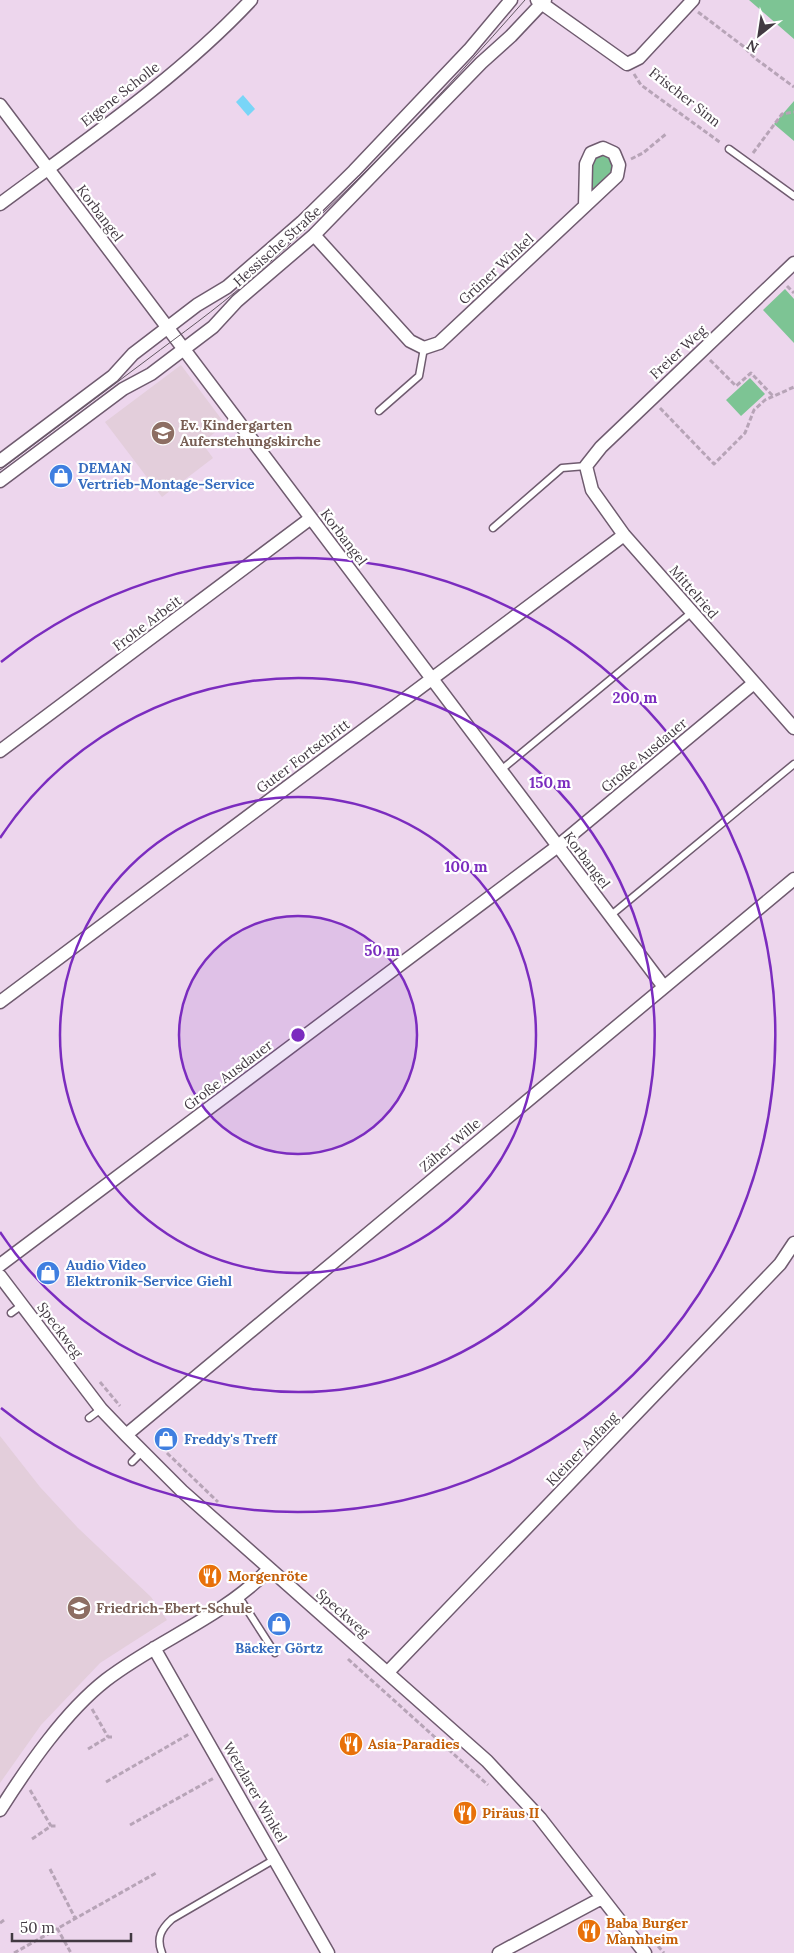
<svg xmlns="http://www.w3.org/2000/svg" width="794" height="1953" viewBox="0 0 794 1953" font-family="Lora,serif">
  <style>
    .education { fill: #e3cedb }
    .green { fill: #7dc494 }
    .water { fill: #79d5f7 }
    .lines { fill: none; stroke-linecap: round; stroke-linejoin: round }
    .lane-casing { stroke: #6f5b6f; stroke-width: 9 }
    .street-casing { stroke: #6f5b6f; stroke-width: 15 }
    .path { stroke: #b7a4b7; stroke-width: 3; stroke-dasharray: 5 2.5; stroke-linecap: butt }
    .lane { stroke: #fff; stroke-width: 6 }
    .street { stroke: #fff; stroke-width: 12 }
    .tram { stroke: #625662; stroke-width: 1 }
    .ring { fill: none; stroke: #7b2cbf; stroke-width: 2.5 }
    .labels { text-anchor: middle; stroke-width: 4.5; stroke-linejoin: round; paint-order: stroke }
    .street-label { font-size: 14px; fill: #423942; stroke: #fff }
    .education-label { font-size: 14px; font-weight: bold; fill: #785e54; stroke: #fff; text-anchor: start }
    .shop-label { font-size: 14px; font-weight: bold; fill: #366cbe; stroke: #fff; text-anchor: start }
    .food-label { font-size: 14px; font-weight: bold; fill: #c56008; stroke: #fff; text-anchor: start }
    .centre { fill: #7b2cbf; stroke: #fff; stroke-width: 2.5 }
    .ring-label { font-size: 15px; text-anchor: middle; font-weight: bold; fill: #7b2cbf; stroke: #fff; stroke-width: 4.5; stroke-linejoin: round; paint-order: stroke }
  </style>
  <rect width="100%" height="100%" fill="#edd6ed"/>
  <path class="education" d="M181 365 225 424 202 443 213 458 162 497 105 422Z
    M0 1436 40 1487 78 1528 151 1597 167 1620 100 1663 41 1725 0 1783Z"/>
  <path class="green" d="M749 0H794V39Z
    M794 101V141L774 124Z
    M601 152 611 155 612 172 593 191V159Z
    M785 289 794 299V343L763 310Z
    M750 378 765 394 741 416 726 400Z"/>
  <path class="water" d="M243 95 255 109 248 116 236 102Z"/>
  <g class="lines">
    <g class="lane-casing">
      <path id="lane" d="M729 149 794 196
        M379 411 419 376 424 348
        M493 528 562 468 586 466
        M501 770 692 612
        M610 916 794 764
        M11 1313 22 1305
        M89 1418 101 1409
        M132 1462 142 1452
        M239 1597 275 1653
        M162 1953C156 1938 161 1929 172 1919L275 1859"/>
    </g>
    <g class="street-casing">
      <path id="street" d="M537 0 627 64 639 58 693 0
        M0 105 664 987
        M0 204C85 141 179 77 251 0
        M314 235 410 341 424 348 439 343 617 176 619 165 614 153 603 148 591 153 586 164 585 206
        M794 263 601 447 586 466 592 490 624 535 794 728
        M0 461 113 376 133 354 150 341 197 305 227 287 302 222 354 171 469 50 511 0
        M0 481 123 389 151 374 213 327 237 301 314 235 481 63 511 36 545 0
        M0 751 311 518
        M0 1002 624 535
        M0 1265 558 846 754 683
        M0 1276 101 1409 126 1435 182 1491 487 1761 540 1818 645 1953
        M126 1435 794 879
        M154 1648 328 1953
        M388 1672 780 1264 794 1243
        M0 1810C28 1766 65 1712 106 1680 158 1640 223 1617 269 1569
        M499 1953 602 1898"/>
    </g>
    <path class="path" d="M698 12 743 46 756 59 794 87
      M634 74 641 85 721 143
      M753 153 782 114 794 112
      M631 159 643 153 666 134
      M787 286 794 293
      M710 360 736 386 751 373 773 396
      M660 408 714 464 745 433 754 410 765 400 794 387
      M100 1382 120 1406
      M167 1453 218 1502
      M348 1659 488 1785
      M92 1709 108 1737
      M88 1749 108 1737H112
      M106 1782 189 1734
      M30 1790 51 1826
      M130 1825 214 1778
      M32 1839 51 1826H56
      M50 1869 75 1918
      M0 1923 4 1920
      M57 1928 71 1953
      M658 1946 664 1953
      M14 1953 156 1873"/>
    <use href="#lane" class="lane"/>
    <use href="#street" class="street"/>
    <path class="tram" d="M0 470C49 433 99 396 148 359 181 334 215 310 247 282 347 196 438 99 525 0"/>
  </g>
  <circle cx="298" cy="1035" r="119" fill="#7b2cbf" fill-opacity=".12"/>
  <g class="ring">
    <circle cx="298" cy="1035" r="119"/>
    <circle cx="298" cy="1035" r="238"/>
    <path d="M0 838A357 357 0 1 1 0 1232"/>
    <path d="M1 662A477 477 0 1 1 1 1408"/>
  </g>
  <defs>
    <g id="school-disc" transform="scale(1.25)"><circle r="9.5" fill="#8d6e63" stroke="#fff"/><path d="M0-5L7-2L0 1L-7-2ZM-4 1L0 2.5L4 1V4Q0 6-4 4Z" fill="#fff"/></g>
    <g id="shop-disc" transform="scale(1.25)"><circle r="9.5" fill="#3f7fe0" stroke="#fff"/><path d="M-5-2.5h2.3a2.7 3.5 0 0 1 5.4 0H5L5.5 6h-11ZM-1.5-2.5h3a1.5 2.3 0 0 0-3 0Z" fill="#fff"/></g>
    <g id="restaurant-disc" transform="scale(1.25)"><circle r="9.5" fill="#e8710a" stroke="#fff"/><path d="M-5-6h1v4h1v-4h1v4h1v-4h1v5L-1.5 .5V6h-2V.5L-5-1ZM5-6V6H3V1.5H1.5Q1.5-4 5-6Z" fill="#fff"/></g>
  </defs>
  <g fill-rule="evenodd">
    <use href="#school-disc" x="163" y="433"/>
    <use href="#shop-disc" x="61" y="476"/>
    <use href="#shop-disc" x="48" y="1273"/>
    <use href="#shop-disc" x="166" y="1439"/>
    <use href="#restaurant-disc" x="210" y="1576"/>
    <use href="#school-disc" x="79" y="1608"/>
    <use href="#shop-disc" x="279" y="1624"/>
    <use href="#restaurant-disc" x="351" y="1744"/>
    <use href="#restaurant-disc" x="465" y="1813"/>
    <use href="#restaurant-disc" x="589" y="1931"/>
  </g>
  <g class="labels">
    <g class="street-label">
      <text transform="translate(120 94) rotate(-38)" y="5">Eigene Scholle</text>
      <text transform="translate(685 97) rotate(38)" y="5">Frischer Sinn</text>
      <text transform="translate(100 213) rotate(53)" y="5">Korbangel</text>
      <text transform="translate(277 246) rotate(-42)" y="5">Hessische Straße</text>
      <text transform="translate(496 269) rotate(-43)" y="5">Grüner Winkel</text>
      <text transform="translate(678 352) rotate(-43)" y="5">Freier Weg</text>
      <text transform="translate(344 537) rotate(53)" y="5">Korbangel</text>
      <text transform="translate(694 592) rotate(49)" y="5">Mittelried</text>
      <text transform="translate(147 623) rotate(-37)" y="5">Frohe Arbeit</text>
      <text transform="translate(644 755) rotate(-40)" y="5">Große Ausdauer</text>
      <text transform="translate(303 756) rotate(-37)" y="5">Guter Fortschritt</text>
      <text transform="translate(587 860) rotate(53)" y="5">Korbangel</text>
      <text transform="translate(228 1075) rotate(-37)" y="5">Große Ausdauer</text>
      <text transform="translate(450 1145) rotate(-40)" y="5">Zäher Wille</text>
      <text transform="translate(60 1330) rotate(53)" y="5">Speckweg</text>
      <text transform="translate(582 1449) rotate(-46)" y="5">Kleiner Anfang</text>
      <text transform="translate(343 1613) rotate(41)" y="5">Speckweg</text>
      <text transform="translate(255 1792) rotate(60)" y="5">Wetzlarer Winkel</text>
    </g>
    <g class="education-label">
      <text x="180" y="430">Ev. Kindergarten<tspan x="180" dy="16">Auferstehungskirche</tspan></text>
      <text x="96" y="1613">Friedrich-Ebert-Schule</text>
    </g>
    <g class="shop-label">
      <text x="78" y="473">DEMAN<tspan x="78" dy="16">Vertrieb-Montage-Service</tspan></text>
      <text x="66" y="1270">Audio Video<tspan x="66" dy="16">Elektronik-Service Giehl</tspan></text>
      <text x="184" y="1444">Freddy's Treff</text>
      <text x="279" y="1653" text-anchor="middle">Bäcker Görtz</text>
    </g>
    <g class="food-label">
      <text x="228" y="1581">Morgenröte</text>
      <text x="368" y="1749">Asia-Paradies</text>
      <text x="482" y="1818">Piräus II</text>
      <text x="606" y="1928">Baba Burger<tspan x="606" dy="16">Mannheim</tspan></text>
    </g>
  </g>
  <circle cx="298" cy="1035" r="8" class="centre"/>
  <g class="ring-label">
    <text x="635" y="703">200 m</text>
    <text x="550" y="788">150 m</text>
    <text x="466" y="872">100 m</text>
    <text x="382" y="956">50 m</text>
  </g>
  <g transform="translate(759 35) rotate(210)" stroke="#ffffff" stroke-width="4" paint-order="stroke">
  <path d="M0-4L9 19L0 12L-9 19Z" fill="#423942"/>
  <text y="-8" font-size="14" font-weight="bold" text-anchor="middle" fill="#423942">N</text>
  </g>
  <path d="M12 1933v8h119v-8" fill="none" stroke="#423942" stroke-width="2.5"/>
  <text x="20" y="1933" font-size="15" fill="#423942" stroke="#ffffff" stroke-width="4" paint-order="stroke">50 m</text>
</svg>
